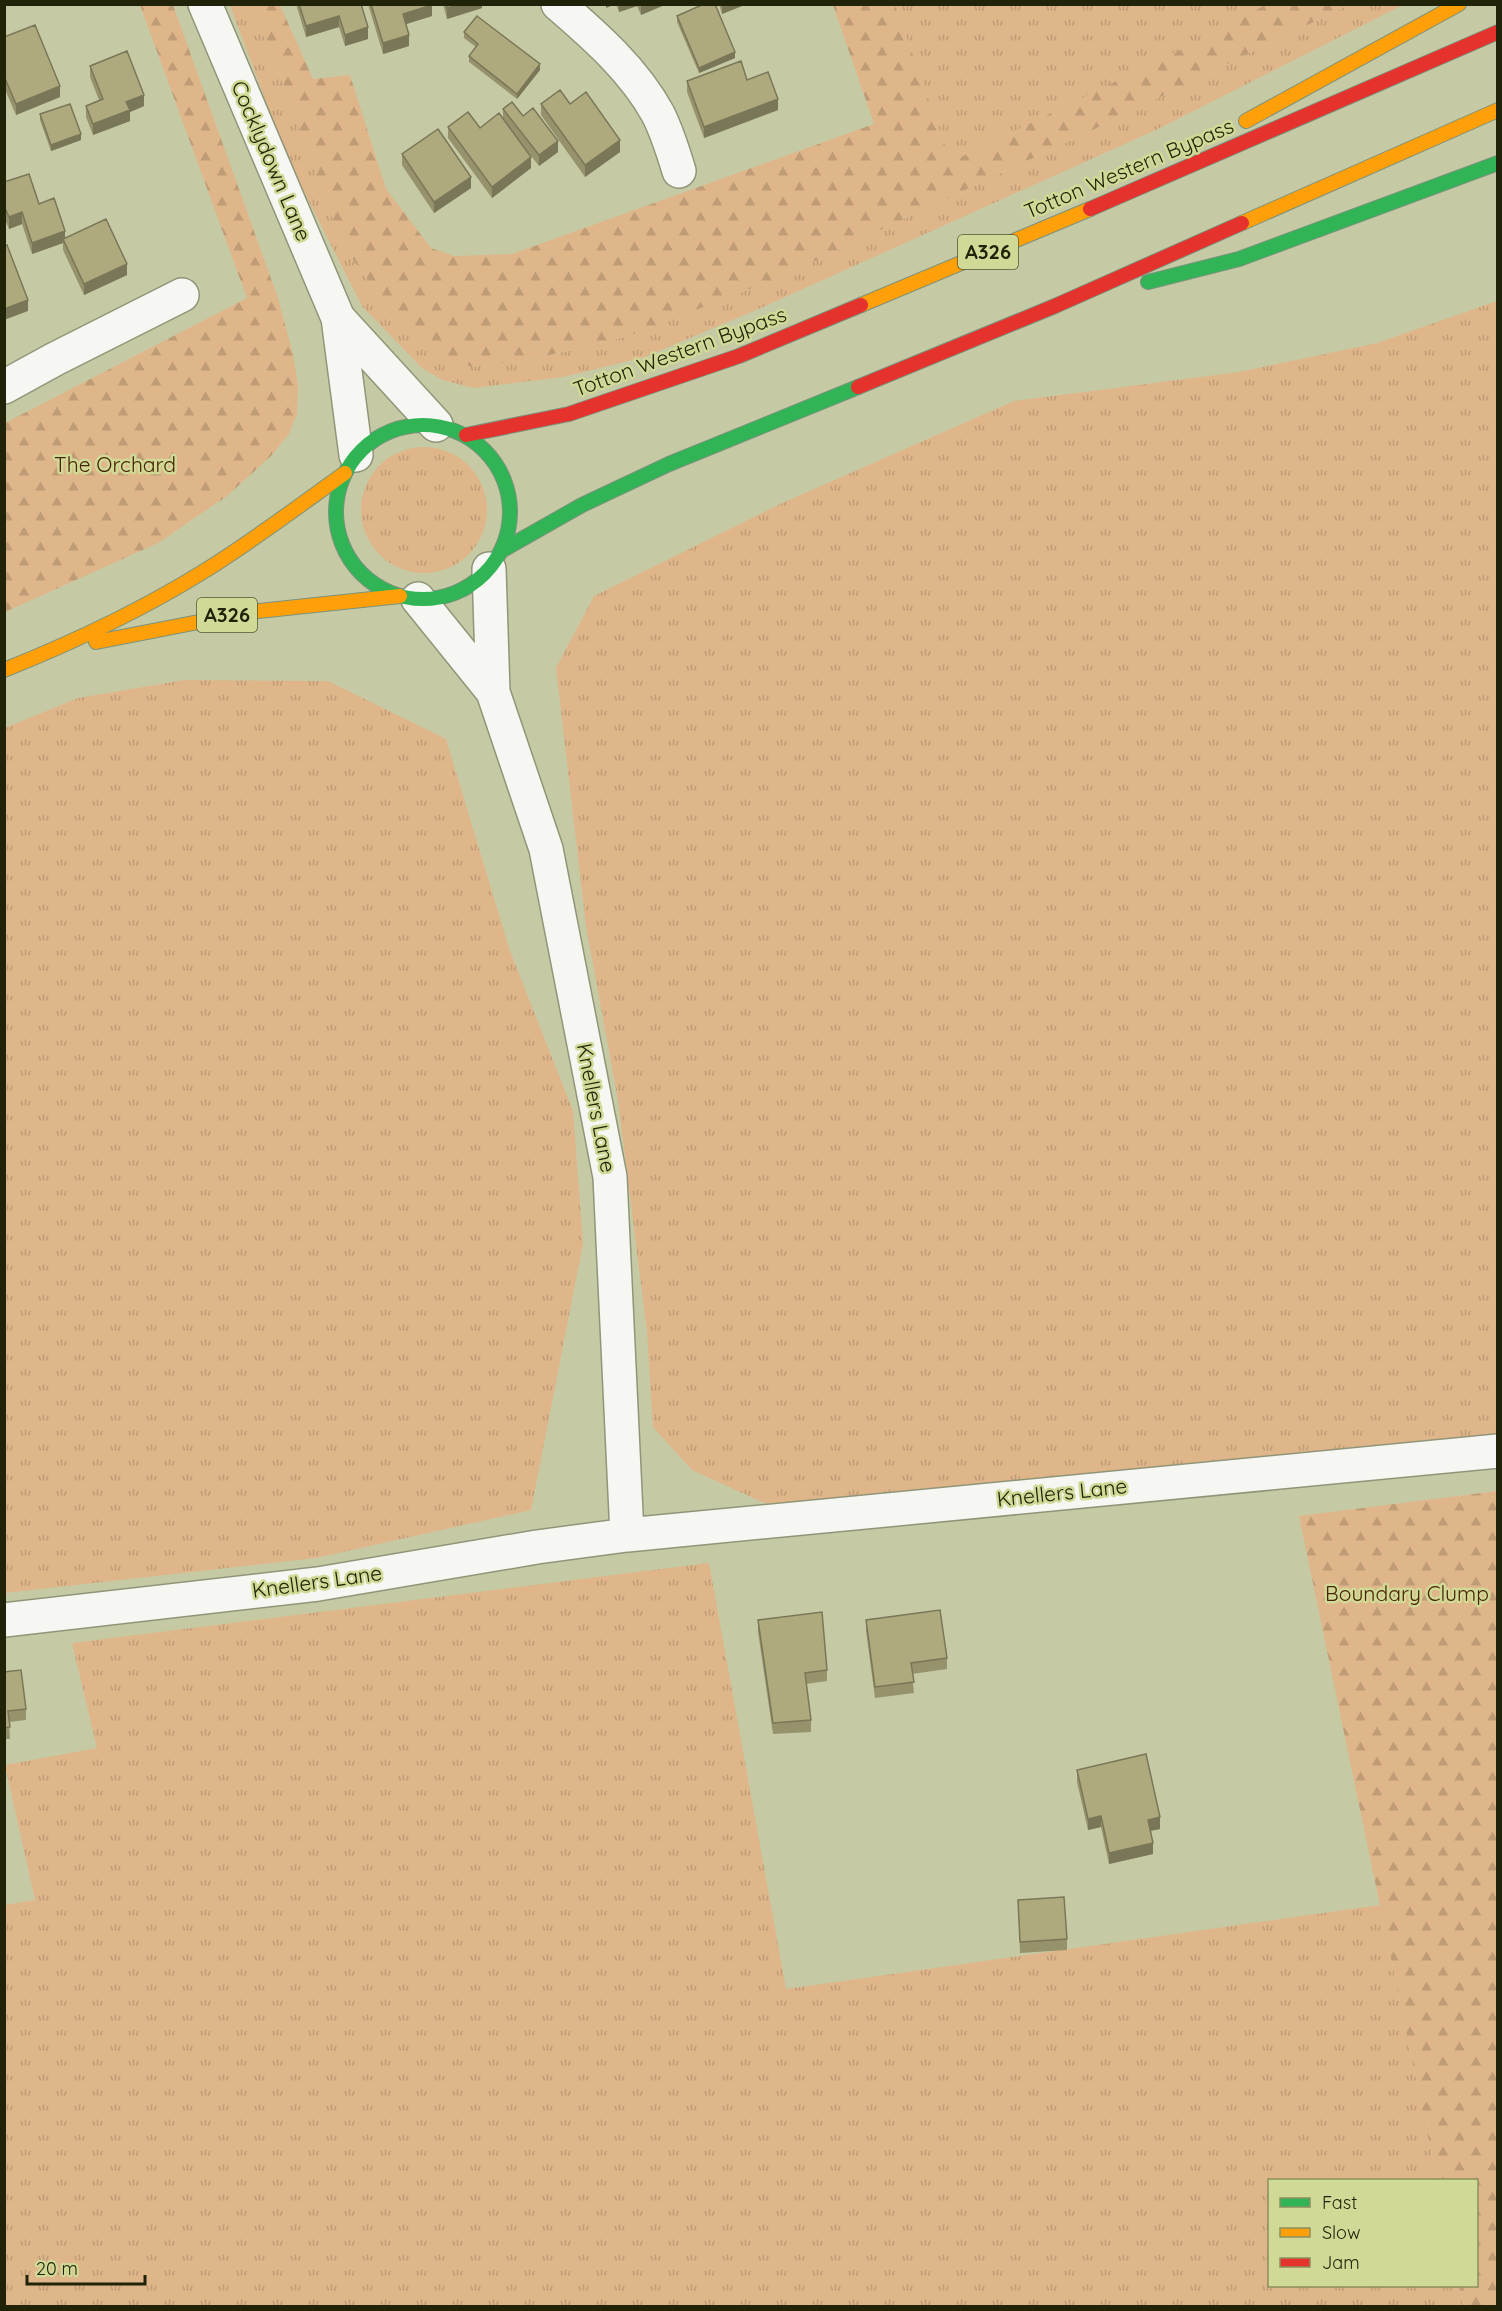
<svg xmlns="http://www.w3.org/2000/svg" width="1502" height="2311" viewBox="0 0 1502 2311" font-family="Quicksand,sans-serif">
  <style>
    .grass { fill: url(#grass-tufts) }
    .forest { fill: url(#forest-firs) }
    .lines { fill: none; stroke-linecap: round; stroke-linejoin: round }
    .street-casing { stroke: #919578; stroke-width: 36 }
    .fast-casing { stroke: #7a927c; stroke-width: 16 }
    .slow-casing { stroke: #7a927c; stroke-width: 16 }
    .jam-casing { stroke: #7a927c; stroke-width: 16 }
    .street { stroke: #f6f7f2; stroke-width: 33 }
    .fast { stroke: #30b455; stroke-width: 14 }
    .slow { stroke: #ff9f0a; stroke-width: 14 }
    .jam { stroke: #e5322d; stroke-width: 14 }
    .wall { fill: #96926c }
    .shaded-wall { fill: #7a7758 }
    .building { fill: #aeaa7d; stroke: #7a7758; stroke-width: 1.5 }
    .labels { text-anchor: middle; stroke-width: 5; stroke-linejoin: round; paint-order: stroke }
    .shield { fill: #d1d996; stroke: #565a33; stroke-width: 1.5 }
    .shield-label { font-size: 20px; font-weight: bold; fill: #212308 }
    .street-label { font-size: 21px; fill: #212308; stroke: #d1d996 }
    .park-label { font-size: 21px; fill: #4a2304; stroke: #d1d996 }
  </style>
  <defs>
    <pattern id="grass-tufts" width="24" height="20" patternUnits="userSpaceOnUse" patternTransform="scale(1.5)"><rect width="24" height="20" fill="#dfb68a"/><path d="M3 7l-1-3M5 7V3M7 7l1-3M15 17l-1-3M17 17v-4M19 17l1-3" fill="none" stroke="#bf9c76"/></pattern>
    <pattern id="forest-firs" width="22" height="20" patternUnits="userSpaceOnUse" patternTransform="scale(1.5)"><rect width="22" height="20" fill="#dfb68a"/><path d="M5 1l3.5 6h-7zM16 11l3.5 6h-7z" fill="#bf9c76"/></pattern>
  </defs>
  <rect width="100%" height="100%" fill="#c5caa5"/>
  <path class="grass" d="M230 5H252L278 70 334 223 354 261 380 297 473 367 533 359 629 336 781 277 1103 125 1348 5H1403L1158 129 763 307 645 357 563 377 474 388 442 380 422 368 362 306 287 158Z
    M895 5H1265L1215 33 951 163Z
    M1497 301V1451L820 1517 762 1502 692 1470 653 1427 647 1332 618 1100 586 926 556 668 594 596 780 504 1014 401 1239 372 1377 343Z
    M361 510a63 63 0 1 1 126 0a63 63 0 1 1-126 0Z
    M184 680 328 681 446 739 510 951 573 1111 583 1244 531 1510 316 1558 5 1593V728L78 698Z
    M709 1563 786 1989 1380 1905 1437 2180H1270V2286H1459L1463 2306H5V1905L35 1900 5 1765 97 1748 72 1643Z"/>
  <path class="forest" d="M140 5H173L278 298 293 354 298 386 297 414 289 434 271 456 227 496 158 543 5 612V423L247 298Z
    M252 5H280L313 79 350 75 386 189 431 248 454 256 512 254 874 124 833 5H895L951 162 1215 33 1265 5H1348L1103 125 781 277 629 336 533 359 473 367 440 356 410 334 380 297 354 261 334 223 278 70Z
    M1497 1491 1498 2306H1463L1459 2286H1476V2180H1437L1299 1516Z"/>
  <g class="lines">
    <g class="street-casing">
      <path id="street" d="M205 4 338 318 356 455
        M558 4C595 36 634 70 658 114 667 132 673 151 679 171
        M338 318 436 425
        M4 387 55 359 182 295
        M489 569 493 692 546 849 610 1177 627 1535
        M418 599 493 692
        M4 1620 318 1584 537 1547 627 1535 1498 1451"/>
    </g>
    <g class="fast-casing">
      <path id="fast" d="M1148 282 1239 259 1498 163
        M336 512a87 87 0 1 1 174 0a87 87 0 1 1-174 0Z
        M501 551 582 505 669 464 858 387"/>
    </g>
    <g class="slow-casing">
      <path id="slow" d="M1246 121 1459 4
        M1242 223 1498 110
        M861 305 1090 209
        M96 642 250 612 400 596
        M4 670C74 642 142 610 206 570 254 540 299 506 345 473"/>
    </g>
    <g class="jam-casing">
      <path id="jam" d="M1090 209 1498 32
        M858 387 1055 306 1242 223
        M466 435 569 414 739 356 861 305"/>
    </g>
    <use href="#street" class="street"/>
    <use href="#fast" class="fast"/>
    <use href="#slow" class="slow"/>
    <use href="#jam" class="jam"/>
  </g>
  <path class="wall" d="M296 4H361L368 39 345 46 339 27 306 37Z
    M368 4H432V16L406 24 409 46 383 54Z
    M443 4H482V8L447 19Z
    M616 4H662V6L641 15 637 6 619 12Z
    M719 4H747L722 14Z
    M677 16 735 58 699 73 677 22Z
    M464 32 540 70 517 99 469 62V56L476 47 464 38Z
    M4 37 60 97 16 115 4 87Z
    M90 66 144 106 130 112V121L93 135 86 117V106L99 100 90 77Z
    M747 80 778 110 704 138 687 92V81Z
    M541 104H570L620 152 585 177 541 115Z
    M503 109 523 116 558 152 539 166 520 142 531 168 492 198 448 138V127L480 128 503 119Z
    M40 114 81 140 51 151 40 120Z
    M402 154 471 188 434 213 402 165Z
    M4 182 39 204 65 238 127 275 84 295 63 250V243L32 254 22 224 9 229 4 217Z
    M758 1620 827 1670V1681L806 1684 811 1720V1732L773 1734 758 1632Z
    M866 1620 947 1658V1669L912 1674 914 1693 875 1698 866 1631Z
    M4 1672 26 1709V1720L9 1722 10 1739H4Z
    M1077 1770 1160 1829 1151 1831 1153 1854 1109 1864 1101 1827 1088 1830 1077 1782Z
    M1018 1900 1067 1939V1950L1020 1953Z"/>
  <path class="shaded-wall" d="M459 4H482V8L447 19V8Z
    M606 4H616L606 8Z
    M619 4H637V6L619 12Z
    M641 4H662V6L641 15Z
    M722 4H747L722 14Z
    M432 5V16L403 25V14Z
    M339 16V27L306 37V26Z
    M368 27V39L345 46V35Z
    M409 35V46L383 54V43Z
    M735 52V58L699 73V68Z
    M540 64V70L517 99V94Z
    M60 86V97L16 115V104Z
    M144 95V106L130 112V121L93 135V124L126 102Z
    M778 99V110L704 138V127Z
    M81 134V140L51 151V145Z
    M620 140V152L585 177V165Z
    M558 141V152L539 166V155Z
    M531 157V168L492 198V187Z
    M471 177V188L434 213V202Z
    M22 212V224L9 229V217Z
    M65 231V242L63 239V243L32 254V243Z
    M127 264V275L84 295V284Z
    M28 300V311L4 320V309Z
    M1101 1816V1827L1088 1830V1819Z
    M1160 1817V1829L1148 1831V1820Z
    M1153 1843V1854L1109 1864V1853Z"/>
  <path class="building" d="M299 4H361L368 27 345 35 339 16 306 26Z
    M371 4H432V5L403 14 409 35 383 43Z
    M446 4H459L447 8Z
    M704 4H715L735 52 699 68 677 16Z
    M477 16 540 64 517 94 469 56 478 44 464 32Z
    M35 25 60 86 16 104 4 76V37Z
    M127 51 144 95 126 102 130 110 93 124 86 106 103 99 90 66Z
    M741 61 747 80 768 72 778 99 704 127 687 81Z
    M560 90 570 104 586 92 620 140 585 165 541 104Z
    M512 102 523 116 533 108 558 141 539 155 503 109Z
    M70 104 81 134 51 145 40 114Z
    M468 112 480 128 499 113 531 157 492 187 448 127Z
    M438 129 471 177 434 202 402 154Z
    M29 174 39 204 54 198 65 231 32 243 22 212 9 217 4 206V182Z
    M106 219 127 264 84 284 63 239Z
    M7 245 28 300 4 309V246Z
    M940 1610 947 1658 911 1663 914 1682 875 1687 866 1620Z
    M822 1612 827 1670 805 1673 811 1720 773 1723 758 1620Z
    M21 1670 26 1709 8 1711 10 1727 4 1728V1672Z
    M1146 1754 1160 1817 1148 1820 1153 1843 1109 1853 1101 1816 1088 1819 1077 1770Z
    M1064 1897 1067 1939 1020 1942 1018 1900Z"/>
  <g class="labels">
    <g class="shield">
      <rect x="958" y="235" width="60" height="34" rx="4.5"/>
      <rect x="197" y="598" width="60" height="34" rx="4.5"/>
    </g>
    <g class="shield-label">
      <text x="988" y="259">A326</text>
      <text x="227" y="622">A326</text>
    </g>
    <g class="street-label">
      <text transform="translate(271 161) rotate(67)" y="7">Cocklydown Lane</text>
      <text transform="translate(1129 169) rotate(-23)" y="7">Totton Western Bypass</text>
      <text transform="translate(680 352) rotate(-20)" y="7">Totton Western Bypass</text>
      <text transform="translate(596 1108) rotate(79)" y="7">Knellers Lane</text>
      <text transform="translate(1062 1493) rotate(-6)" y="7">Knellers Lane</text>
      <text transform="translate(317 1582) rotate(-8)" y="7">Knellers Lane</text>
    </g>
    <g class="park-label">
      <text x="115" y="472">The Orchard</text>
      <text x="1407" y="1601">Boundary Clump</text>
    </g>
  </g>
  <rect width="1502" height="2311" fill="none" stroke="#212308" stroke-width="12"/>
  <rect x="1268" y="2179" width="210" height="108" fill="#d1d996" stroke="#8b905d" stroke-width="1.5"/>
  <rect x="1280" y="2198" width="30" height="9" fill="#30b455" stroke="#8b905d" stroke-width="1.5"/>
  <text x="1322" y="2209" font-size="18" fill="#212308">Fast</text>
  <rect x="1280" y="2228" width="30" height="9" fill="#ff9f0a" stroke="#8b905d" stroke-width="1.5"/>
  <text x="1322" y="2239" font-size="18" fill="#212308">Slow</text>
  <rect x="1280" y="2258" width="30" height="9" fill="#e5322d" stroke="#8b905d" stroke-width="1.5"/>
  <text x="1322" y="2269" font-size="18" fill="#212308">Jam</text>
  <path d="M27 2275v9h118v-9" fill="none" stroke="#212308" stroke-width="3"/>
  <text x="36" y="2275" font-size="18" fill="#212308" stroke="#d1d996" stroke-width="4.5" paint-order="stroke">20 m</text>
</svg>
